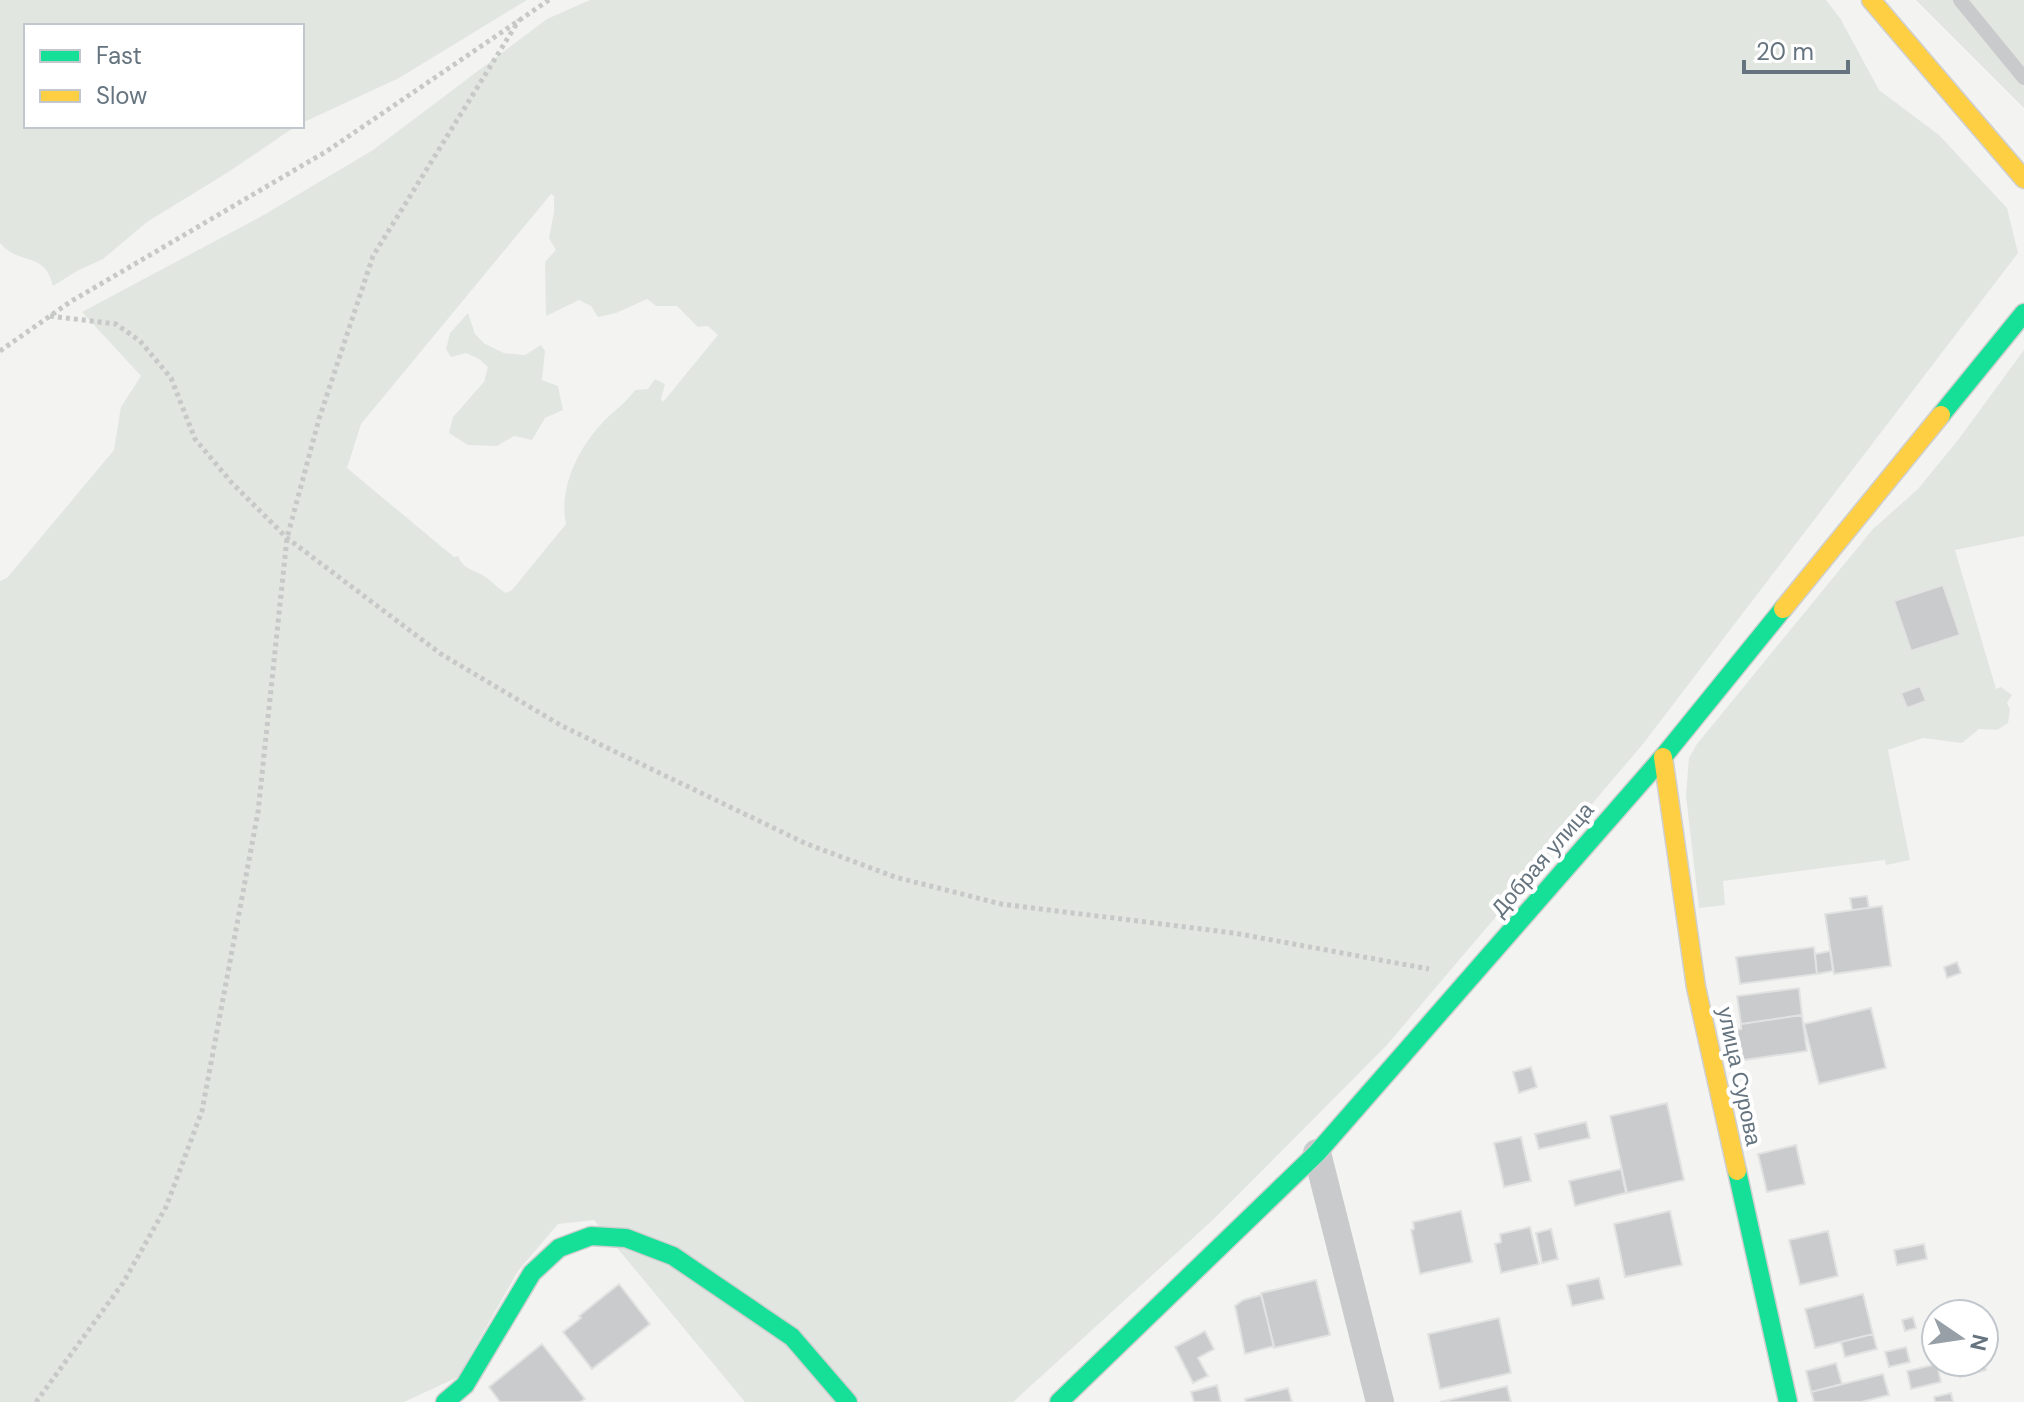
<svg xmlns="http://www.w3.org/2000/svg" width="2024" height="1402" viewBox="0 0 2024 1402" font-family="'DM Sans',sans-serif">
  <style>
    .green { fill: #e2e6e0; fill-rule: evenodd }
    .building { fill: #cacbcc; stroke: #e2e2e2; stroke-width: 2 }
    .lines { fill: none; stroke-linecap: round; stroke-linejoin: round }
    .fast-casing { stroke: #cfcfd0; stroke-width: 21 }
    .slow-casing { stroke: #cfcfd0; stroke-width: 21 }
    .path { stroke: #c7c8c8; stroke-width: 5; stroke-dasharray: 4 4; stroke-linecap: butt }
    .lane { stroke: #c8cacb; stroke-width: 14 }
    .street { stroke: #c8cacb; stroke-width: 28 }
    .fast { stroke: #16e098; stroke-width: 18 }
    .slow { stroke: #ffcf43; stroke-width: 18 }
    .labels { text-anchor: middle; stroke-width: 8; stroke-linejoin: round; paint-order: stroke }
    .street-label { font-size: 22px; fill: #65747f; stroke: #fff }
  </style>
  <rect width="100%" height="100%" fill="#f3f3f2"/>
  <path class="green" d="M0 0H527L399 78 302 123V26H26V126H296L230 171 147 222 103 259 77 271 53 286C44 250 21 267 0 243Z
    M590 0H1826L1840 18 1879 90 1939 135 2007 208 2018 253 1643 744 1386 1046 1216 1217 1013 1402H745L594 1220 558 1224 518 1271 458 1377 404 1402H0V581L7 578 114 450 121 407 141 376 82 312 262 216 373 150 547 19ZM551 194 554 196V212L549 238 556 250 545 262 546 316 579 300 591 306 598 317 616 313 647 299 656 306H677L698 327 708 326 718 335 663 402 661 399 665 384 655 379 648 389 635 390C627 401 618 408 608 417 581 443 558 485 566 524L512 590 506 593C497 588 492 581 484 576 473 569 465 571 458 556L454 557 347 468 361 424Z
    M1916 0H2024V108Z
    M468 313 475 334 485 344 504 353 525 355 541 345 545 351 542 380 558 386 563 410 545 418 532 440 514 436 497 446 468 445 449 433 453 417 484 382 488 367 479 359 466 353 451 357 446 349 450 333Z
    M2024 350V536L1955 550 1996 689 2001 687 2012 695 2007 703 2010 709 2008 723 1997 730 1979 729 1962 743 1923 738 1888 750 1910 860 1886 865 1885 860 1723 881 1725 905 1699 908 1686 796 1689 758 1697 744 1873 529 1918 489 1958 440Z"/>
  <path class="building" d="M1943 585 1960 635 1911 651 1894 601Z
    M1920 686 1926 701 1907 708 1901 693Z
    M1867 896 1869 908 1852 910 1850 898Z
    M1882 906 1891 966 1834 974 1825 914Z
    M1814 947 1817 974 1740 984 1736 957Z
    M1830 951 1833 971 1817 974 1815 954Z
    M1957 962 1961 973 1947 978 1944 967Z
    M1799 988 1802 1015 1741 1024 1737 996Z
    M1871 1008 1886 1068 1819 1084 1804 1024Z
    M1802 1015 1807 1051 1737 1061 1733 1030 1741 1029V1024Z
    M1531 1067 1537 1087 1519 1093 1513 1072Z
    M1667 1103 1684 1180 1627 1193 1610 1116Z
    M1586 1122 1590 1138 1539 1149 1535 1134Z
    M1521 1137 1531 1181 1504 1187 1494 1143Z
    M1796 1145 1805 1184 1767 1192 1758 1154Z
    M1621 1169 1626 1193 1575 1206 1569 1181Z
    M1461 1211 1472 1262 1420 1274 1411 1230 1414 1229 1413 1222Z
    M1670 1211 1682 1265 1625 1277 1614 1224Z
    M1530 1227 1539 1264 1501 1273 1495 1244 1501 1242 1500 1234Z
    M1551 1229 1558 1259 1542 1263 1536 1233Z
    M1828 1231 1838 1276 1800 1285 1789 1240Z
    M1924 1244 1927 1259 1897 1265 1894 1250Z
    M1599 1278 1604 1299 1572 1306 1567 1285Z
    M1316 1280 1330 1335 1274 1348 1261 1293Z
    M619 1284 650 1324 592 1369 563 1332 581 1318 579 1316Z
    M1863 1294 1873 1334 1815 1348 1805 1309Z
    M1261 1295 1274 1346 1245 1354 1235 1306 1243 1300Z
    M1913 1317 1916 1328 1905 1331 1902 1320Z
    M1499 1318 1511 1373 1440 1389 1428 1334Z
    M1205 1331 1214 1349 1198 1358 1208 1376 1193 1383 1175 1347Z
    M1873 1334 1877 1349 1845 1357 1841 1342Z
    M542 1344 585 1399 580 1402H500L489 1387Z
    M1906 1347 1910 1362 1889 1367 1885 1352Z
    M1956 1362H1984L1986 1370 1960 1377Z
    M1836 1363 1842 1384 1811 1392 1806 1371Z
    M1937 1364 1941 1382 1911 1389 1907 1371Z
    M1883 1374 1889 1395 1861 1402H1814L1811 1392Z
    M1217 1385 1221 1402H1194L1191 1392Z
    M1507 1386 1511 1402H1440Z
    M1288 1388 1292 1402H1246L1245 1399Z
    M1951 1393 1953 1402H1935L1934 1397Z"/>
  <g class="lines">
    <g class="fast-casing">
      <path id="fast" d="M1941 415 2024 313
        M1737 1171 1788 1402
        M445 1402 465 1385 532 1273 559 1248 591 1236 626 1238 673 1256 792 1337 848 1402
        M1059 1402 1317 1153 1663 757 1783 609"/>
    </g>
    <g class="slow-casing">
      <path id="slow" d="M1871 0 2024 179
        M1783 609 1941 415
        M1663 757 1696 987 1737 1171"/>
    </g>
    <path class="path" d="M50 316 116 324 140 341 171 378 195 439 232 483 287 538 441 654 562 726 807 844 895 877 1001 904 1234 933 1429 969
      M0 351 70 302 327 151 549 0
      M36 1402 123 1283 166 1207 202 1111 258 812 287 538 319 419 373 256 519 20"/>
    <path class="lane" d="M1960 0 2024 78"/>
    <path class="street" d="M1317 1153 1380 1402"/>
    <use href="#fast" class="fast"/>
    <use href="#slow" class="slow"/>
  </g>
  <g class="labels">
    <g class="street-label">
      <text transform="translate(1542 859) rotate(-49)" y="8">Добрая улица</text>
      <text transform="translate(1740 1076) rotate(78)" y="8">улица Сурова</text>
    </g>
  </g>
  <rect x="24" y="24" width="280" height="104" fill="#ffffff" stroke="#c1c7cc" stroke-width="2"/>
  <rect x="40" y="50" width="40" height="12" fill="#16e098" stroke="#c1c7cc" stroke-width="2"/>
  <text x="96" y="64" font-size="24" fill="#65747f">Fast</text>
  <rect x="40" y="90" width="40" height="12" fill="#ffcf43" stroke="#c1c7cc" stroke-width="2"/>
  <text x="96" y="104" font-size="24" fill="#65747f">Slow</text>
  <g transform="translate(1960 1338) rotate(103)"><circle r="38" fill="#ffffff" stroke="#c1c7cc" stroke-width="2"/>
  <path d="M0-6L14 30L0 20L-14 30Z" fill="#97a0a7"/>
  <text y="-12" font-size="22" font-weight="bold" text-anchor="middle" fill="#65747f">N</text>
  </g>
  <path d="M1744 60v12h104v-12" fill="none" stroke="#65747f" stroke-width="4"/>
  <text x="1756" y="60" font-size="24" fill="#65747f" stroke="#ffffff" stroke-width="6" paint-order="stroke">20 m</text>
</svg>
